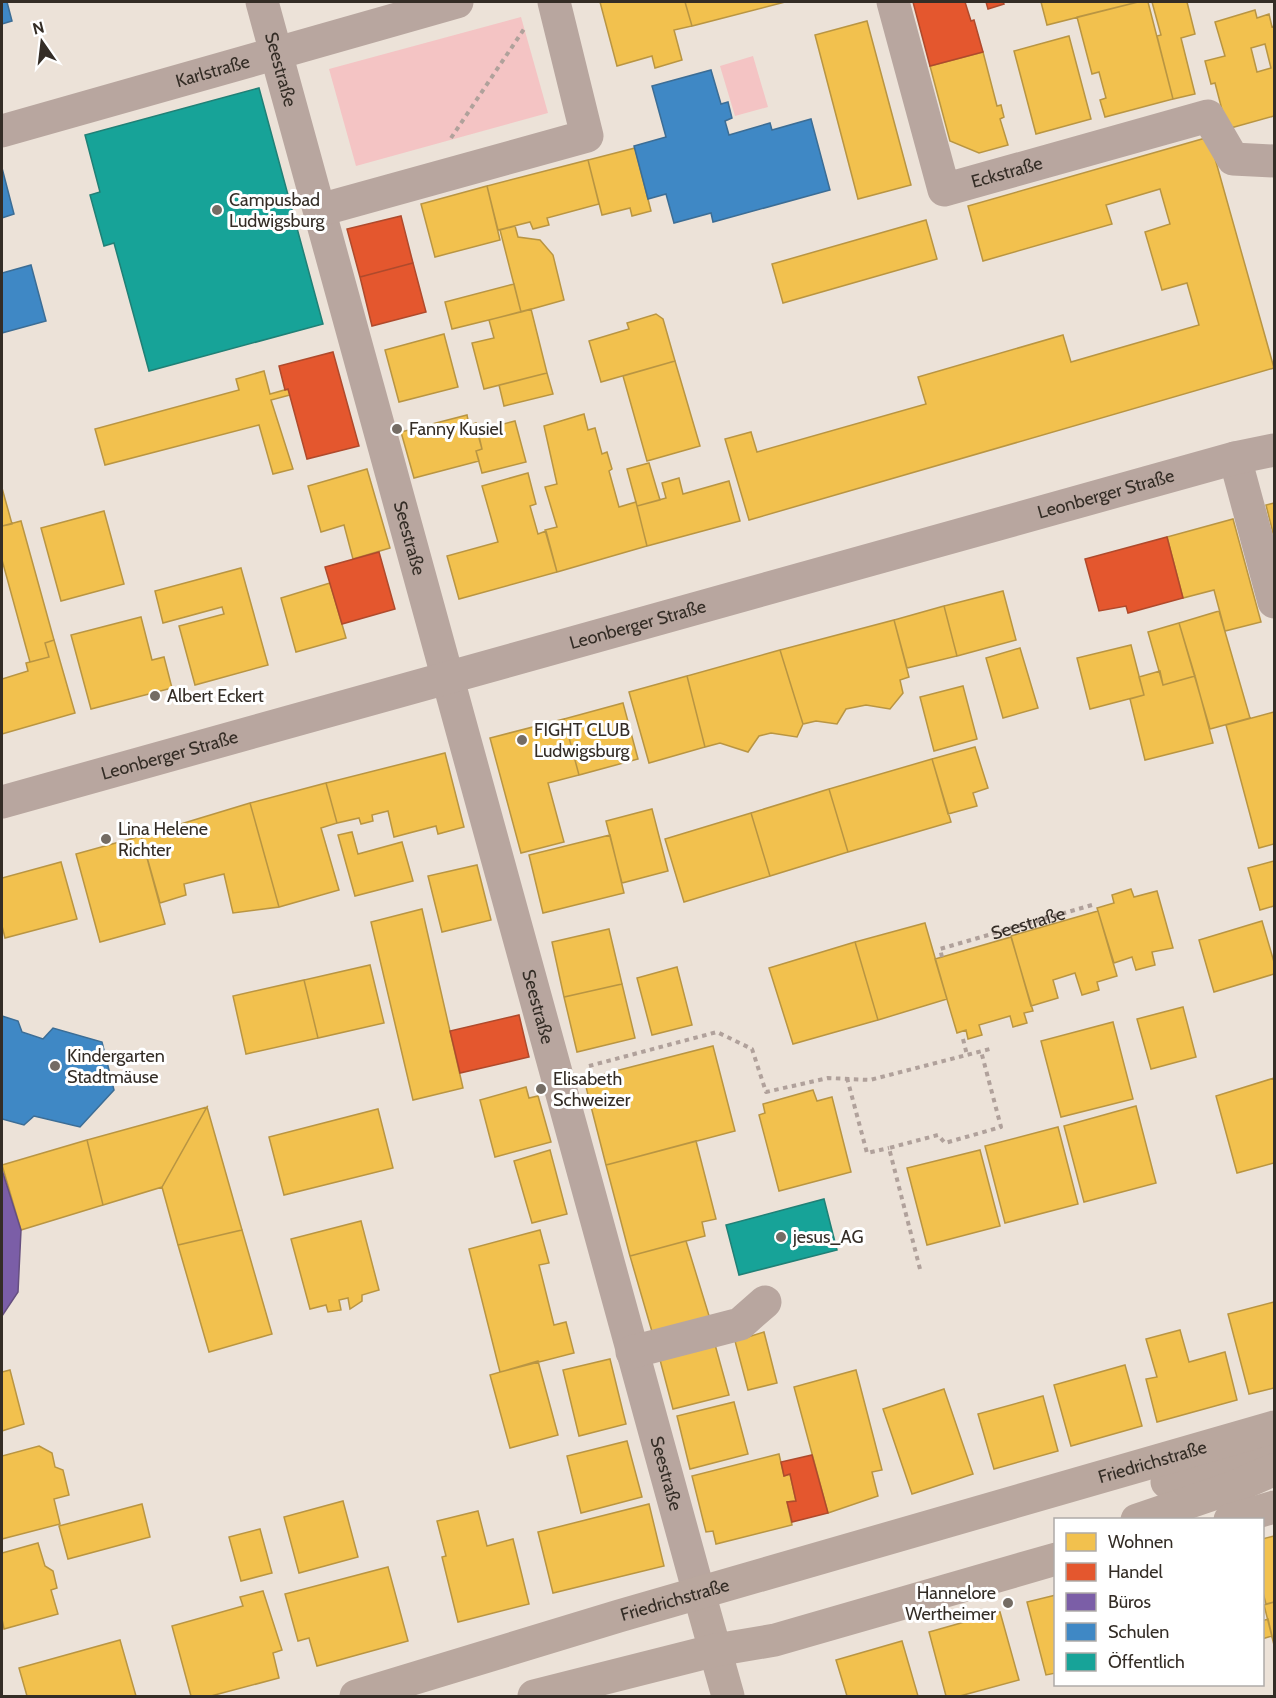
<svg xmlns="http://www.w3.org/2000/svg" width="1276" height="1698" viewBox="0 0 1276 1698" font-family="Cabin,sans-serif">
  <style>
    .green { fill: #f4c4c4 }
    .homes { fill: #f2c14e; stroke: #b99542; stroke-width: 1.5; fill-rule: evenodd }
    .shops { fill: #e4572e; stroke: #af4a2c; stroke-width: 1.5 }
    .offices { fill: #7b5ea7; stroke: #664f80; stroke-width: 1.5 }
    .schools { fill: #3f88c5; stroke: #3c6d95; stroke-width: 1.5 }
    .public { fill: #17a398; stroke: #208076; stroke-width: 1.5 }
    .lines { fill: none; stroke-linecap: round; stroke-linejoin: round }
    .path { stroke: #b0a19b; stroke-width: 4; stroke-dasharray: 4.5 4.5; stroke-linecap: butt }
    .minor { stroke: #b8a69f; stroke-width: 33 }
    .major { stroke: #b9a79e; stroke-width: 33 }
    .poi-dot { fill: #746c64; stroke: #fff; stroke-width: 2 }
    .labels { text-anchor: middle; stroke-width: 6; stroke-linejoin: round; paint-order: stroke }
    .street-label { font-size: 18px; fill: #342d26; stroke: #fff }
    .poi-label { font-size: 18px; fill: #342d26; stroke: #fff; text-anchor: start }
  </style>
  <rect width="100%" height="100%" fill="#ece2d8"/>
  <path class="green" d="M521 17 548 113 356 166 329 69Z
    M753 56 768 107 735 116 720 66Z"/>
  <path class="homes" d="M600 2H685L692 26 674 30 682 60 655 68 652 56 617 66Z
    M685 2H785L692 26Z
    M1041 2H1138L1047 25Z
    M1138 2H1148L1173 99 1105 117 1100 100 1106 98 1099 72 1092 74 1077 17Z
    M1152 2H1187L1195 34 1181 38 1195 94 1173 99 1157 36 1161 35Z
    M1255 10 1257 18 1269 14 1272 27 1274 26V116L1227 129 1215 83 1211 84 1205 61 1225 56 1215 22ZM1265 44 1271 68 1257 72 1251 48Z
    M867 21 911 185 858 199 815 35Z
    M1069 36 1091 119 1036 134 1014 51Z
    M983 52 997 106 1001 105 1004 117 1000 119 1008 145 979 153 950 141 930 66Z
    M1209 137 1274 368 749 520 725 439 751 432 757 452 926 404 918 377 1063 335 1071 362 1199 325 1187 283 1162 290 1145 232 1170 224 1160 189 1106 205 1112 224 983 261 968 206Z
    M635 148 651 211 632 216 630 208 602 215 588 160Z
    M588 160 599 204 547 218 549 225 533 229 530 222 498 230 487 186Z
    M487 186 500 240 435 257 421 204Z
    M926 220 937 259 783 303 772 264Z
    M515 226 518 237 540 240 553 255 564 300 521 312 500 230Z
    M514 284 521 312 452 329 445 302Z
    M531 309 547 373 484 389 472 343 494 338 489 320Z
    M656 314 663 319 675 361 601 382 589 341 629 329 627 323Z
    M444 334 458 387 399 402 385 350Z
    M675 361 700 446 647 461 623 376Z
    M264 371 270 394 288 389 290 395 271 400 293 469 273 474 259 425 105 465 95 429 239 390 236 379Z
    M547 373 553 394 504 406 499 385Z
    M584 414 588 430 595 428 602 454 607 452 612 469 609 471 619 507 636 502 647 546 557 572 545 530 557 527 545 487 557 484 544 426Z
    M467 415 469 425 476 423 482 449 476 451 479 461 414 478 401 432Z
    M515 421 526 462 482 473 476 451 482 449 477 431Z
    M649 463 660 500 637 506 627 469Z
    M367 469 390 548 353 559 344 525 321 532 308 486Z
    M528 473 536 504 530 506 538 534 546 531 557 572 459 599 447 556 498 542 482 486Z
    M679 478 683 494 729 481 740 521 647 546 637 506 666 498 662 483Z
    M2 488 12 524 2 526Z
    M1274 503V537L1266 505Z
    M104 511 124 584 61 601 41 528Z
    M1233 519 1261 622 1225 631 1214 590 1183 598 1167 537Z
    M21 521 54 640 45 643 49 657 30 662 2 560V526Z
    M241 568 268 665 195 685 179 626 224 614 222 607 163 623 155 591Z
    M330 583 346 638 296 652 281 598Z
    M1003 591 1016 640 957 656 944 606Z
    M944 606 957 656 907 668 894 620Z
    M1219 611 1250 718 1210 729 1179 623Z
    M141 617 152 660 164 657 172 688 91 709 71 635Z
    M894 620 909 677 900 680 903 693 890 709 866 705 846 709 837 724 816 721 803 724 780 650Z
    M1179 623 1195 676 1163 685 1148 632Z
    M54 640 75 713 2 734V679L28 671 26 663 49 657 45 643Z
    M1131 645 1144 695 1090 709 1077 658Z
    M1020 648 1038 708 1003 718 986 658Z
    M780 650 803 724 797 737 771 733 759 736 748 752 720 743 705 747 687 676Z
    M1160 671 1163 685 1195 676 1213 743 1145 760 1130 699 1144 695 1139 677Z
    M687 676 705 747 649 763 629 692Z
    M963 686 977 739 934 751 920 697Z
    M623 703 638 759 579 775 564 719Z
    M1274 712V844L1259 848 1226 725Z
    M564 719 579 775 548 783 564 842 521 853 490 738Z
    M975 747 988 788 973 793 977 806 948 814 932 759Z
    M445 753 464 827 438 834 436 826 394 837 388 811 372 815 373 821 361 824 359 818 337 823 326 783Z
    M932 759 951 822 848 852 829 789Z
    M326 783 337 823 321 828 339 890 279 907 250 803Z
    M829 789 848 852 770 876 751 813Z
    M250 803 279 907 233 913 224 874 184 884 186 895 160 903 141 836Z
    M652 809 668 871 622 883 606 821Z
    M751 813 770 876 684 902 665 839Z
    M352 832 358 854 402 842 413 881 355 896 338 835Z
    M610 835 624 893 543 913 529 855Z
    M141 836 165 924 100 942 76 854Z
    M1274 861V906L1260 910 1248 868Z
    M61 862 77 919 5 938 2 926V878Z
    M477 865 491 920 442 932 428 876Z
    M1131 889 1134 897 1157 891 1173 948 1152 952 1155 965 1136 970 1132 957 1114 963 1097 908 1114 903 1112 895Z
    M422 909 463 1088 413 1100 371 922Z
    M1098 911 1117 976 1097 982 1099 990 1082 995 1075 973 1053 980 1058 998 1031 1006 1011 936Z
    M1262 921 1274 962V974L1214 992 1199 940Z
    M925 923 947 999 878 1020 855 942Z
    M609 929 622 984 564 997 552 942Z
    M1011 937 1033 1011 1024 1013 1027 1023 1013 1027 1010 1016 979 1025 982 1035 968 1039 966 1030 957 1033 935 959Z
    M855 942 878 1020 793 1044 769 968Z
    M370 965 384 1023 318 1038 304 980Z
    M677 967 692 1025 652 1035 637 978Z
    M304 980 318 1038 246 1054 233 996Z
    M622 984 635 1038 577 1052 564 997Z
    M1183 1007 1196 1057 1151 1069 1137 1019Z
    M1113 1022 1133 1099 1061 1117 1041 1041Z
    M713 1046 735 1131 606 1165 584 1079Z
    M1274 1078V1163L1237 1173 1216 1096Z
    M526 1087 529 1098 538 1096 551 1142 495 1157 480 1100Z
    M813 1090 817 1101 832 1097 851 1172 779 1191 759 1115 765 1113 763 1104Z
    M1136 1106 1156 1183 1084 1202 1064 1126Z
    M207 1107 242 1230 178 1245 162 1187Z
    M207 1107 162 1187 103 1205 87 1140Z
    M378 1109 393 1168 284 1195 269 1137Z
    M1058 1127 1078 1204 1005 1223 985 1146Z
    M87 1140 103 1205 21 1230 2 1165Z
    M696 1141 716 1219 702 1222 705 1236 630 1256 606 1165Z
    M550 1150 567 1214 532 1223 514 1161Z
    M980 1150 1000 1226 927 1245 907 1168Z
    M361 1221 379 1290 362 1295V1301L350 1309 348 1298 339 1300 341 1310 328 1312 326 1305 310 1309 291 1239Z
    M242 1230 272 1334 209 1352 178 1245Z
    M540 1230 549 1263 539 1265 554 1325 566 1322 574 1353 500 1372 469 1249Z
    M686 1241 710 1319 653 1335 630 1256Z
    M1274 1302V1388L1249 1394 1228 1314Z
    M1180 1330 1189 1362 1225 1352 1237 1400 1157 1422 1146 1379 1157 1377 1146 1339Z
    M764 1332 777 1383 748 1390 735 1341Z
    M714 1341 729 1395 673 1409 659 1356Z
    M610 1359 626 1424 579 1436 563 1370Z
    M538 1361 558 1435 510 1448 490 1375Z
    M1125 1365 1142 1426 1071 1446 1054 1385Z
    M10 1370 24 1424 2 1431V1372Z
    M856 1370 882 1470 872 1472 878 1496 828 1513 794 1387Z
    M944 1389 973 1474 912 1494 883 1409Z
    M1043 1396 1058 1451 994 1469 978 1414Z
    M734 1402 748 1454 690 1469 677 1416Z
    M627 1441 642 1497 581 1513 567 1456Z
    M39 1446 52 1453 55 1467 63 1470 69 1495 54 1499 60 1524 2 1539V1456Z
    M779 1454 784 1476 790 1474 796 1501 787 1502 792 1525 716 1544 713 1531 706 1532 692 1476Z
    M343 1501 358 1557 299 1573 284 1517Z
    M142 1504 150 1537 68 1559 59 1526Z
    M649 1504 664 1566 553 1593 538 1532Z
    M478 1511 487 1546 513 1539 529 1604 458 1622 442 1557 446 1556 437 1521Z
    M260 1529 272 1573 241 1581 229 1537Z
    M1274 1536V1602L1266 1604 1262 1589V1539Z
    M38 1543 45 1566 53 1571 57 1588 51 1590 58 1614 4 1629 2 1619V1553Z
    M388 1567 408 1641 317 1666 309 1638 298 1641 285 1594Z
    M263 1591 282 1650 273 1653 279 1678 211 1696H191L172 1626 243 1606 240 1597Z
    M1056 1595V1673L1046 1675 1027 1602Z
    M1274 1602V1645L1264 1605Z
    M1000 1612 1019 1680 960 1696H946L929 1632Z
    M1268 1619 1272 1636 1262 1639V1621Z
    M120 1640 136 1696H27L19 1668Z
    M902 1641 918 1696H847L836 1660Z"/>
  <path class="shops" d="M913 2H965L971 21 974 20 983 52 930 66Z
    M986 2H1003L1004 4 988 9Z
    M401 216 413 263 360 277 347 229Z
    M413 263 426 312 372 326 360 277Z
    M333 352 359 446 307 459 288 389 285 390 279 366Z
    M1167 537 1183 598 1128 613 1126 606 1099 611 1085 559Z
    M379 552 395 609 342 624 325 567Z
    M519 1015 529 1057 460 1073 450 1031Z
    M812 1455 828 1513 792 1522 787 1502 796 1501 790 1474 784 1476 781 1462Z"/>
  <path class="offices" d="M2 1170 21 1230 18 1292 2 1316Z"/>
  <path class="schools" d="M2 2H7L12 21 2 24Z
    M711 70 721 104 728 102 732 118 725 121 729 135 770 123 772 130 811 119 830 190 713 222 711 213 674 223 666 194 648 199 634 146 666 137 652 86Z
    M2 168 14 214 2 218Z
    M31 265 46 321 2 333V273Z
    M2 1016 18 1021 22 1032 43 1039 53 1028 102 1042 114 1090 80 1127 34 1116 24 1125 2 1119Z"/>
  <path class="public" d="M259 88 323 324 149 371 114 243 104 246 90 195 100 192 85 135Z
    M824 1199 837 1250 739 1275 726 1225Z"/>
  <g class="lines">
    <g class="path">
      <path d="M451 138 524 29"/>
      <path id="s1" d="M942 957 940 949 1092 905"/>
      <path d="M963 1039 967 1055"/>
      <path d="M589 1066 717 1032 752 1049 766 1092 828 1078 870 1080 990 1049"/>
      <path d="M847 1078 867 1153 889 1148"/>
      <path d="M920 1269 889 1148 938 1135 945 1143 1001 1127 981 1051"/>
    </g>
    <g class="minor">
      <path id="s2" d="M262 2 699 1593"/>
      <path id="s3" d="M893 2 944 190 1208 116 1233 159 1274 161"/>
      <path id="s4" d="M2 131 457 2"/>
      <path d="M320 210 587 136 554 2"/>
      <path d="M1235 458 1274 602"/>
      <path id="s5" d="M2 802 1235 458 1274 450"/>
      <path d="M632 1352 740 1324 765 1302"/>
    </g>
    <g class="major">
      <path d="M1167 1482 1226 1465 1274 1456"/>
      <path d="M1137 1520 1234 1487 1273 1470"/>
      <path d="M1230 1520 1274 1507"/>
      <path d="M699 1593 728 1696"/>
      <path id="s6" d="M356 1696 619 1616 1274 1427"/>
      <path d="M534 1696 716 1650 775 1640 1056 1559"/>
    </g>
  </g>
  <g class="poi-dot">
    <circle cx="217" cy="210" r="6"/>
    <circle cx="397" cy="429" r="6"/>
    <circle cx="155" cy="696" r="6"/>
    <circle cx="522" cy="740" r="6"/>
    <circle cx="106" cy="839" r="6"/>
    <circle cx="55" cy="1066" r="6"/>
    <circle cx="541" cy="1089" r="6"/>
    <circle cx="781" cy="1237" r="6"/>
    <circle cx="1008" cy="1603" r="6"/>
  </g>
  <g class="labels">
    <g class="street-label">
      <text dy="6" stroke="none"><textPath href="#s2" startOffset="70">Seestraße</textPath></text>
      <text dy="6" stroke="none"><textPath href="#s4" startOffset="219">Karlstraße</textPath></text>
      <text dy="6" stroke="none"><textPath href="#s3" startOffset="260">Eckstraße</textPath></text>
      <text dy="6" stroke="none"><textPath href="#s5" startOffset="1146">Leonberger Straße</textPath></text>
      <text dy="6" stroke="none"><textPath href="#s2" startOffset="556">Seestraße</textPath></text>
      <text dy="6" stroke="none"><textPath href="#s5" startOffset="660">Leonberger Straße</textPath></text>
      <text dy="6" stroke="none"><textPath href="#s5" startOffset="174">Leonberger Straße</textPath></text>
      <text dy="6" stroke="none"><textPath href="#s1" startOffset="100">Seestraße</textPath></text>
      <text dy="6" stroke="none"><textPath href="#s2" startOffset="1042">Seestraße</textPath></text>
      <text dy="6" stroke="none"><textPath href="#s6" startOffset="830">Friedrichstraße</textPath></text>
      <text dy="6" stroke="none"><textPath href="#s2" startOffset="1526">Seestraße</textPath></text>
      <text dy="6" stroke="none"><textPath href="#s6" startOffset="333">Friedrichstraße</textPath></text>
    </g>
    <g class="poi-label">
      <text x="229" y="206">Campusbad<tspan x="229" dy="21">Ludwigsburg</tspan></text>
      <text x="409" y="435">Fanny Kusiel</text>
      <text x="167" y="702">Albert Eckert</text>
      <text x="534" y="736">FIGHT CLUB<tspan x="534" dy="21">Ludwigsburg</tspan></text>
      <text x="118" y="835">Lina Helene<tspan x="118" dy="21">Richter</tspan></text>
      <text x="67" y="1062">Kindergarten<tspan x="67" dy="21">Stadtmäuse</tspan></text>
      <text x="553" y="1085">Elisabeth<tspan x="553" dy="21">Schweizer</tspan></text>
      <text x="793" y="1243">jesus_AG</text>
      <text x="996" y="1599" text-anchor="end">Hannelore<tspan x="996" dy="21">Wertheimer</tspan></text>
    </g>
  </g>
  <rect width="1276" height="1698" fill="none" stroke="#342d26" stroke-width="6"/>
  <rect x="1054" y="1518" width="210" height="168" fill="#ffffff" stroke="#aeaba8" stroke-width="1.5"/>
  <rect x="1066" y="1533" width="30" height="18" fill="#f2c14e" stroke="#aeaba8" stroke-width="1.5"/>
  <text x="1108" y="1548" font-size="18" fill="#342d26">Wohnen</text>
  <rect x="1066" y="1563" width="30" height="18" fill="#e4572e" stroke="#aeaba8" stroke-width="1.5"/>
  <text x="1108" y="1578" font-size="18" fill="#342d26">Handel</text>
  <rect x="1066" y="1593" width="30" height="18" fill="#7b5ea7" stroke="#aeaba8" stroke-width="1.5"/>
  <text x="1108" y="1608" font-size="18" fill="#342d26">Büros</text>
  <rect x="1066" y="1623" width="30" height="18" fill="#3f88c5" stroke="#aeaba8" stroke-width="1.5"/>
  <text x="1108" y="1638" font-size="18" fill="#342d26">Schulen</text>
  <rect x="1066" y="1653" width="30" height="18" fill="#17a398" stroke="#aeaba8" stroke-width="1.5"/>
  <text x="1108" y="1668" font-size="18" fill="#342d26">Öffentlich</text>
  <g transform="translate(42 42) rotate(346)" stroke="#ffffff" stroke-width="4.5" paint-order="stroke">
  <path d="M0-4.5L10 22L0 15L-10 22Z" fill="#342d26"/>
  <text y="-9" font-size="16" font-weight="bold" text-anchor="middle" fill="#342d26">N</text>
  </g>
</svg>
